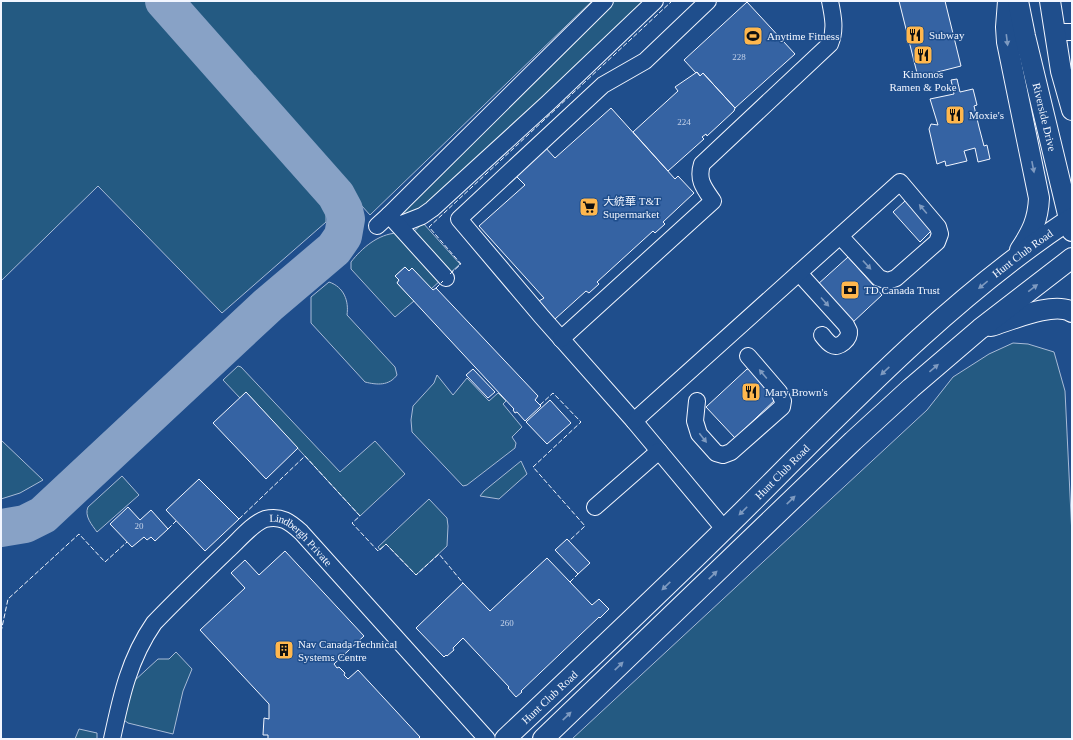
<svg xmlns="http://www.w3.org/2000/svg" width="1073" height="740" viewBox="0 0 1073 740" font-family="'Times New Roman','Noto Sans SC',serif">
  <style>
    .green { fill: #245a82; stroke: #a8bbd7 }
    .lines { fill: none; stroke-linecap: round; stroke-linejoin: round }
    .taxiway { stroke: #88a2c6; stroke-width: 38 }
    .building { fill: #3563a3; stroke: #f2f6ff }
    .minor-casing { stroke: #f2f6ff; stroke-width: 18 }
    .major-casing { stroke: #f2f6ff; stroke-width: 22 }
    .minor { stroke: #1f4e8c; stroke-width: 16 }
    .major { stroke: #1f4e8c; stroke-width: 20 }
    .fence { stroke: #f2f6ff; stroke-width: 1; stroke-dasharray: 5 2; stroke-linecap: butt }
    .oneway { fill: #7e9ac0 }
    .labels { text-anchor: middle; stroke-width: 3; stroke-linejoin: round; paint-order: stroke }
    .number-label { font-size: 9px; fill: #c3d1e8 }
    .poi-label { font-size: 11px; fill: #f2f6ff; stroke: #1f4e8c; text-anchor: start }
    .street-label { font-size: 11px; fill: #f2f6ff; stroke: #1f4e8c }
  </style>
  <rect width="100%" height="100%" fill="#1f4e8c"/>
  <path class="green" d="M1 1H150L326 200V222L222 313 98 186 1 281Z
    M179 1H592L370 215Z
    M613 1H651L432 205 398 219 443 170Z
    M423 223 460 264 449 274 412 233Z
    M397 233 441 280 431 289 412 268 409 271 405 267 395 276 399 280 397 283 414 301 395 317 351 269V262C362 248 378 234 397 233Z
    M329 282C344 287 349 301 347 315L395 367 397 375C389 386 377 385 365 382L311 323V297Z
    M1013 343 1028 344 1054 352 1065 391 1072 536V739H572L927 410 953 377 989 354Z
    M238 366 241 367 340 472 375 441 405 474 360 516 246 392 240 398 223 380Z
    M437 375 453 395 467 378 489 401 498 393 506 401 503 404 522 427 512 437 516 443 515 448 467 485 463 486 412 432 411 420 413 406 434 383Z
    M1 440 43 480 20 493 1 499Z
    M521 461 527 474 499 499 480 496 484 491Z
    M122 476 139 495 97 532C92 525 84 516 88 507Z
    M429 499 447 518 448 526 447 546 416 575 386 544 380 550 378 547Z
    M176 652 192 669 183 691 173 734 128 723 124 720 133 682 158 659H169Z
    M79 729 97 733V739H75Z"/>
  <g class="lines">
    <path class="taxiway" d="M1 528 25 524 43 515 268 305 334 249 343 236 346 219 344 210 336 195 164 1"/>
  </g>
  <path class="building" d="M899 1H945L961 66 918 77Z
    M747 2 795 54 735 108 703 73 700 76 697 72 696 73 684 60Z
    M697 72 700 76 703 73 735 108 734 111 707 136 706 134 702 137 704 139 668 171 633 132 678 91 675 87Z
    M957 79 960 92 973 89 977 105 974 106 979 127 984 146 987 145 990 159 978 162 975 148 964 151 967 161 946 166 945 161 937 164 929 129 931 124 938 125 930 99 954 94 951 80Z
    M611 108 675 179 678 176 694 193 663 222 665 224 655 233 653 231 597 282 599 284 589 293 586 291 555 319 539 301 544 298 479 226 525 185 513 173 543 145 555 158Z
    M905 201 932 230 920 242 893 212Z
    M848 257 882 295 852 323 817 285Z
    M405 267 409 271 412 268 433 290 436 288 538 396 535 400 541 406 525 421 517 412 515 413 513 410 514 409 397 283 399 280 395 276Z
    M473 369 495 392 488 398 466 375Z
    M747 369H749L777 398 735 438 706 407Z
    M246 392 298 448 266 479 213 423Z
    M550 400 571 423 547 444 526 422Z
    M199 479 239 519 205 551 166 510Z
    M128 507 140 520 151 510 168 529 155 541 151 537 147 540 144 537 132 547 110 524Z
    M567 539 590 563 578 574 555 550Z
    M285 551 364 636 334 664 337 668 339 667 345 673 344 675 348 679 358 670 420 737 418 739H268V735H263L264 718 269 719V704L200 630 245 588 231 573 245 560 259 575Z
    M547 558 592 605 599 599 609 609 600 618 599 617 521 691 522 692 516 697 508 688 509 687 463 638 453 648 454 650 447 656 446 655 444 657 416 628 463 583 490 611Z"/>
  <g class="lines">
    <g class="minor-casing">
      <g id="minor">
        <path d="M708 1 645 61 603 85 459 219 542 317 634 421 725 530"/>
        <path d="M1055 32H1072"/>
        <path d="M399 225 422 216 432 209 548 103 655 1"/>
        <path d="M377 226 389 215"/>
        <path d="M799 273 846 325C847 327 848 329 849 331 850 339 839 349 832 345 828 343 825 339 822 335"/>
        <path d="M446 278 389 215 605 1"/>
        <path d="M561 339 713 201C704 188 697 180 702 164L830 44C836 30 833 16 830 1"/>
        <path d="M697 401 695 421 699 434 716 453 723 455 731 452 782 407 783 401 779 392 748 356"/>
        <path d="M634 421 900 182 938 227 940 234 937 242 896 278 888 281 879 278 840 236"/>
        <path d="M595 507 659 451"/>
        <path id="s1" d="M112 739C121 697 129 659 154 623 178 598 203 574 228 550 238 541 253 523 265 519 281 515 290 522 301 532L487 739"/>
      </g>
    </g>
    <g class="major-casing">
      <g id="major">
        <path d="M1008 1 1006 27 1007 42 1039 198C1038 220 1032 232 1020 250"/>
        <path id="s2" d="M1018 1 1025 36 1072 231"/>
        <path d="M1050 1 1061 71 1072 110"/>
        <path d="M991 326C1011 320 1054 301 1072 312"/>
        <path id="s3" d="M505 739C587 662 669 585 748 506 849 405 953 296 1072 218"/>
        <path d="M543 739 853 441 911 388 980 329 1072 258"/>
      </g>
    </g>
    <use href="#minor" class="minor"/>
    <use href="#major" class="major"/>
    <path class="fence" d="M450 274 461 264 429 227 672 1
      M436 288 443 281
      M540 405 553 393 581 422 533 467 585 526 569 541
      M239 519 305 456 360 516 352 523 378 551 386 544 416 575 439 554 463 583
      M168 529 176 521
      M570 582 578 574
      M1 632 8 599 79 534 105 562 127 542"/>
  </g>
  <defs><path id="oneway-solid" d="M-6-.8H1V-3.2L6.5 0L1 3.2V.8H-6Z"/></defs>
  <g class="oneway">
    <use href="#oneway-solid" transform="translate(1007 40) rotate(83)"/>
    <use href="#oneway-solid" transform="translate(1033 167) rotate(79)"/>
    <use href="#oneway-solid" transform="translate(923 209) rotate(-130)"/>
    <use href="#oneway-solid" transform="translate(867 265) rotate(47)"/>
    <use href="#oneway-solid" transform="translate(983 285) rotate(141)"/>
    <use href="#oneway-solid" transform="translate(1033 288) rotate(-37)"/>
    <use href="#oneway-solid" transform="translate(825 302) rotate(48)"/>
    <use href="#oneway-solid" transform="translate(934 368) rotate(-40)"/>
    <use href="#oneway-solid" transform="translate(885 371) rotate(137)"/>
    <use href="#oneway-solid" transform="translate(763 374) rotate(-130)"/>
    <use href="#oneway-solid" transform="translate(703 438) rotate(52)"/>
    <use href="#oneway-solid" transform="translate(791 500) rotate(-44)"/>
    <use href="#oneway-solid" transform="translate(743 511) rotate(135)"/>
    <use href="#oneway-solid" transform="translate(713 575) rotate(-44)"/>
    <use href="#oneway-solid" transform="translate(666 586) rotate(136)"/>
    <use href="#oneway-solid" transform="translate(619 666) rotate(-44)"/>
    <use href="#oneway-solid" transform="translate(567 716) rotate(-44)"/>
  </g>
  <defs>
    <g id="restaurant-square" transform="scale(1)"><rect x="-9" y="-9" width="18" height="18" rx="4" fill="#ffb74d" stroke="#1f4e8c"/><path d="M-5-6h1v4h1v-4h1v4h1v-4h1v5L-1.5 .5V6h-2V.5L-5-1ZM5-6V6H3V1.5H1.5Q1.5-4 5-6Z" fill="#111"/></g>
    <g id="stadium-square" transform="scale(1)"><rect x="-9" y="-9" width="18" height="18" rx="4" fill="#ffb74d" stroke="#1f4e8c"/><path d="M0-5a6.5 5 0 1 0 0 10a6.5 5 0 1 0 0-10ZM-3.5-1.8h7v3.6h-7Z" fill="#111"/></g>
    <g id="supermarket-square" transform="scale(1)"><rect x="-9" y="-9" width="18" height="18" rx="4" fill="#ffb74d" stroke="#1f4e8c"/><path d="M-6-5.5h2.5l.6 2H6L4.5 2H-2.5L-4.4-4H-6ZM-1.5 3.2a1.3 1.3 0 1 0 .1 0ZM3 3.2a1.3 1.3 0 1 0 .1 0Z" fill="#111"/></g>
    <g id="bank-square" transform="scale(1)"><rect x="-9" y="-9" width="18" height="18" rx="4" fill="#ffb74d" stroke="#1f4e8c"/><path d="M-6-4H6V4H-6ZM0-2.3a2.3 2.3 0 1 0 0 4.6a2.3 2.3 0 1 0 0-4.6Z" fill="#111"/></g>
    <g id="building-square" transform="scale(1)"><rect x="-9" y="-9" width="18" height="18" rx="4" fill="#ffb74d" stroke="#1f4e8c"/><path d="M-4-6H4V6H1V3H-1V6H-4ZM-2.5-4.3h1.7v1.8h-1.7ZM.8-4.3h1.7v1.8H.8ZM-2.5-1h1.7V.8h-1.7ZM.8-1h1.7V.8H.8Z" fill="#111"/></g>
  </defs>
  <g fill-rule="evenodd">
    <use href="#restaurant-square" x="915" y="35"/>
    <use href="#stadium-square" x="753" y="36"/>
    <use href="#restaurant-square" x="923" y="55"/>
    <use href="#restaurant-square" x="955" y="115"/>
    <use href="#supermarket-square" x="589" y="207"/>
    <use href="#bank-square" x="850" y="290"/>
    <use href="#restaurant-square" x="751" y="392"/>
    <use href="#building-square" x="284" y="650"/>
  </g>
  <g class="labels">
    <g class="number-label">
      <text x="739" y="60">228</text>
      <text x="684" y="125">224</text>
      <text x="139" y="529">20</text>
      <text x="507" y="626">260</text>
    </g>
    <g class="poi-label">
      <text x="929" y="39">Subway</text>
      <text x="767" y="40">Anytime Fitness</text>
      <text x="923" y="78" text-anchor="middle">Kimonos<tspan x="923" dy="13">Ramen &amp; Poke</tspan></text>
      <text x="969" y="119">Moxie's</text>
      <text x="603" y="205">大統華 T&amp;T<tspan x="603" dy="13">Supermarket</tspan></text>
      <text x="864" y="294">TD Canada Trust</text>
      <text x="765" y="396">Mary Brown's</text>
      <text x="298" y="648">Nav Canada Technical<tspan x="298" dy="13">Systems Centre</tspan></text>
    </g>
    <g class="street-label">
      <text dy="4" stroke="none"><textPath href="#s2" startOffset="119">Riverside Drive</textPath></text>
      <text dy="4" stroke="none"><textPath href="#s3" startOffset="710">Hunt Club Road</textPath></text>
      <text dy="4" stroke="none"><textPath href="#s3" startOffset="385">Hunt Club Road</textPath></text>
      <text dy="4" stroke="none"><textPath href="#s1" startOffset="321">Lindbergh Private</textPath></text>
      <text dy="4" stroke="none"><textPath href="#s3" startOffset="61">Hunt Club Road</textPath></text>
    </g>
  </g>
  <rect width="1073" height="740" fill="none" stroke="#f2f6ff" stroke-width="4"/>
</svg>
